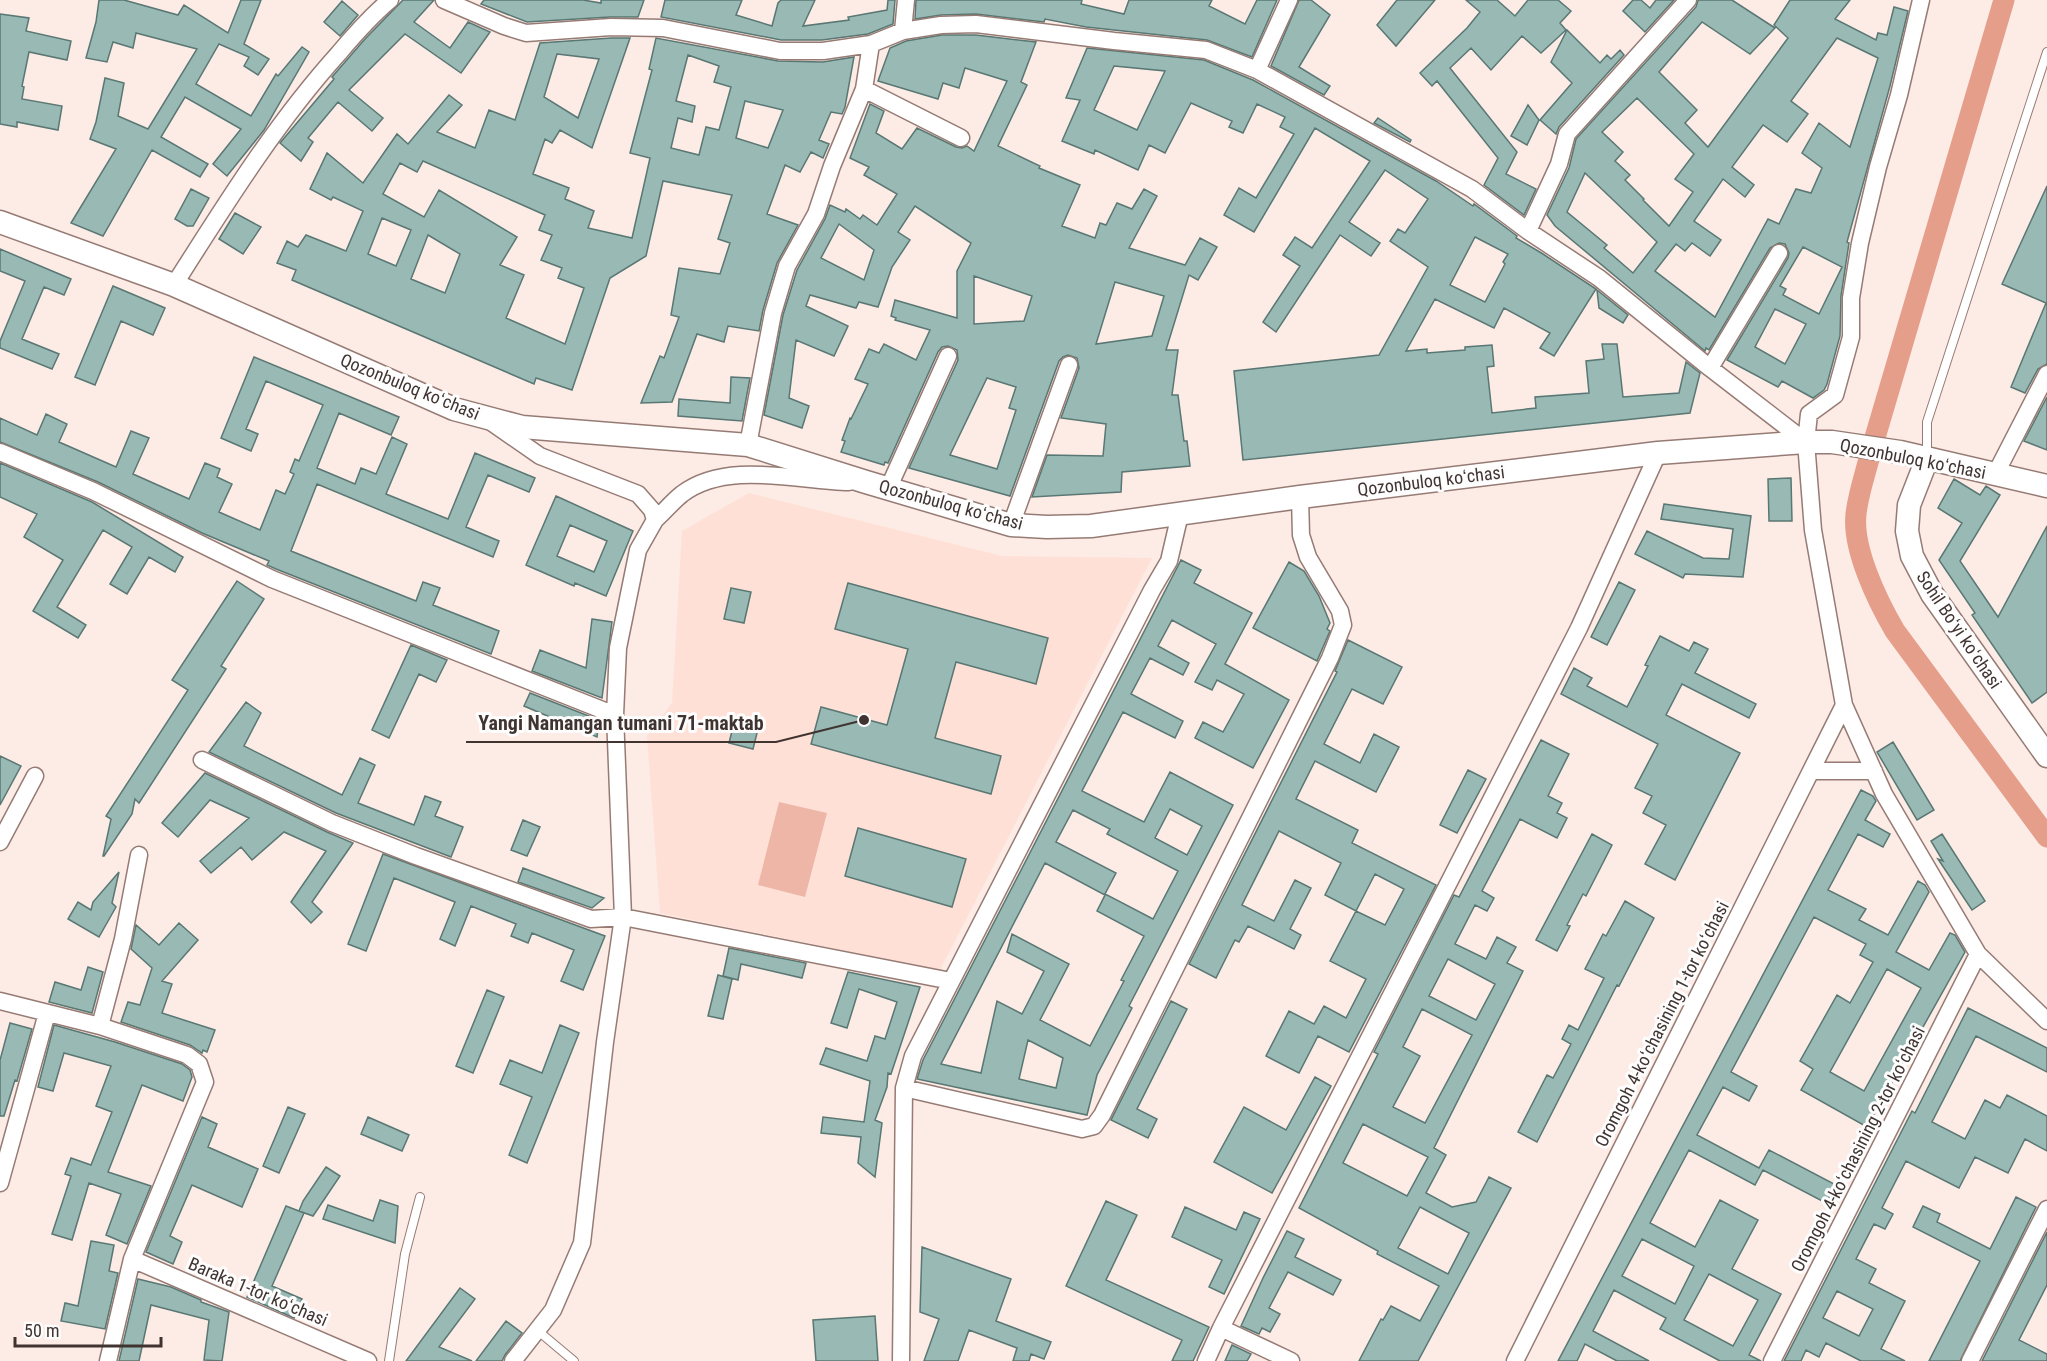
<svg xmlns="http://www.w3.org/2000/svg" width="2047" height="1361" viewBox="0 0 2047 1361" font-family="'Roboto Condensed',sans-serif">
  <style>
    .built { fill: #ffe0d7 }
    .green { fill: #edb6a7 }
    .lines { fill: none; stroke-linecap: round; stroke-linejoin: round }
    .canal { stroke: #e59e8a; stroke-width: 21 }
    .building { fill: #99b9b4; stroke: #597773; stroke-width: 1.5; fill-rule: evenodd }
    .lane-casing { stroke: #967b74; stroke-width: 10 }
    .street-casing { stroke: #967b74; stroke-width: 19 }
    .secondary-casing { stroke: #967b74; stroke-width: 25 }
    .lane { stroke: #fff; stroke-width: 8 }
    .street { stroke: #fff; stroke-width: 16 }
    .secondary { stroke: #fff; stroke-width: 22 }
    .labels { text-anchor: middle; stroke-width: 6; stroke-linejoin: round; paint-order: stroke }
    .street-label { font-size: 18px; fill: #403431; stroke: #fdfdfd }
    .leader { fill: none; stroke: #403431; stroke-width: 2 }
    .callout-dot { fill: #403431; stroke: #fdfdfd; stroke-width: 2 }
    .callout-label { font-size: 20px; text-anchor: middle; font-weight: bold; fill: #403431; stroke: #fdfdfd; stroke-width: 6; stroke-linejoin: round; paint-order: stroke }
  </style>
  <rect width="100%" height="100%" fill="#fdebe6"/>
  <path class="built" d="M749 493 1002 556 1152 558 940 970 660 913 647 736 672 703 682 531Z"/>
  <path class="green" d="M779 802 827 813 805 897 758 885Z"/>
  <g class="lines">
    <path class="canal" d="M2004 0 1871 451C1866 472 1858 494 1856 514 1852 549 1878 602 1895 631L2047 837"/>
  </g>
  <path class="building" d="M99 0H124L178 15 184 5 228 33 241 0H261L244 44 269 59 258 75 244 66 249 57 219 44 196 84 251 116 276 74 278 76 302 47 309 52 264 130 227 176 213 164 241 129 185 97 161 137 208 164 200 177 152 150 103 236 71 223 116 149 90 139 96 122 105 78 124 83 118 116 148 129 197 49 136 33 133 48 113 42 107 62 86 58 96 22Z
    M403 0H434L414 22 450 48 468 22 490 32 461 73 405 34 349 90 383 118 372 131 338 102 308 138 313 142 301 161 280 143 334 79 332 77 365 39Z
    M484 0H583L601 3V0H644L638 17H610L527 22 481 4Z
    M665 0H742L736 15 772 26 778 3 781 0H815L803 26 849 20 848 17 887 10 888 0H895L893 24 868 34 822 40H781L661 17Z
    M916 0H1082L1081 4 1124 14 1129 0H1212L1209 6 1245 24 1257 0H1277L1252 57 1207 40 1086 27 1045 19 1044 22 976 14 941 15 915 19Z
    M1299 0H1311L1330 15 1299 67 1330 86 1324 95 1271 66Z
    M1397 0H1435L1396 46 1377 25Z
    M1466 0H1497L1515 16 1528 0H1558L1571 11 1560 23 1566 30 1541 53 1522 36 1491 70 1471 48 1450 68 1517 152 1506 174 1536 189 1524 215 1484 185 1498 158 1437 81 1432 86 1420 73 1467 28 1480 12Z
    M1633 0H1641L1650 8 1656 0H1674L1645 32 1623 11Z
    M1698 0H1732L1775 28 1750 54 1702 22 1659 72 1697 110 1685 123 1708 147 1788 38 1774 25 1790 0H1850L1835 19 1876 40 1878 33 1887 35 1894 7 1908 11 1890 86 1847 242 1849 243 1841 296 1840 336 1827 384 1824 390 1813 398 1782 381 1778 387 1727 360 1788 258 1789 253 1785 244 1779 243 1770 248 1709 350 1706 348 1705 351 1555 226 1547 215 1569 168 1576 139 1696 7ZM1837 38 1878 58 1850 147 1819 123 1802 153 1822 168 1811 193 1796 189 1779 224 1768 219 1715 317 1655 271 1676 244 1685 251 1692 243 1710 256 1721 240 1694 221 1723 179 1745 197 1754 185 1732 167 1763 125 1787 142 1808 114 1791 101ZM1637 98 1694 154 1675 179 1693 192 1669 226 1643 200 1644 199 1625 180 1630 175 1615 161 1623 152 1602 132ZM1585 173 1657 242 1633 273 1604 248 1607 245 1567 212ZM1803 247 1842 267 1819 314 1783 295 1786 289 1780 286ZM1775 309 1806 324 1785 364 1755 347Z
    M342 1 358 15 340 36 324 22Z
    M0 14 29 18 26 31 71 41 67 60 29 52 22 86 24 87 22 99 62 106 58 130 17 122V127L0 124Z
    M1567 30 1600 63 1607 55 1611 59 1620 50 1624 55 1559 127 1556 134 1540 120 1572 83 1551 62Z
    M942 35H976L1036 42 1021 82 1027 85 998 146 1040 166 1039 168 1080 185 1062 226 1095 238 1100 223 1106 225 1117 203 1132 209 1144 189 1157 196 1129 248 1185 265 1200 238 1217 247 1198 280 1189 275 1166 350H1178L1172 395H1178L1184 441H1187L1190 466 1122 472 1121 492 1032 497 1047 455 1103 456 1106 424 1061 418 1079 368 1077 358 1068 355 1063 357 1059 361 1010 496 909 468 958 360 957 350 948 346 942 347 938 352 888 463 885 462 884 465 841 452 845 441 842 440 850 418 851 419 868 384 855 379 869 349 879 353 884 344 916 360 930 330 895 320 896 318 891 316 895 300 957 318V271L971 243 915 206 898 232 910 240 892 267 878 307 859 302 856 308 810 295 806 306 848 326 834 356 796 340 789 398 809 406 802 428 764 415 783 315 797 270 825 219 830 205 845 212 846 209 860 219 863 215 877 225 897 194 864 175 869 167 850 158 870 104 884 111 876 133 902 149 917 128 956 147 962 148 967 146 974 151 1007 81 965 68 959 88 943 83 938 99 878 81 890 48 906 41ZM839 224 874 250 864 280 821 258ZM974 276 1032 296 1024 321 974 324ZM1115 282 1164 296 1152 336 1096 344ZM987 378 1016 387 1009 408 1016 410 997 469 950 455Z
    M611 38H630L592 148 560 130 552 143 545 139 533 174 569 188 565 199 594 211 588 228 632 238 650 158 630 153 652 70 649 69 656 38 778 61 823 62 854 57 845 107 842 114 831 112 819 140 829 144 823 158 811 152 800 172 785 165 767 214 798 225 777 263 763 310 759 331 728 326 724 342 697 334 672 402 641 403 660 356 664 358 679 317 671 315 679 268 720 274 730 243 718 239 732 195 663 181 646 256 610 278 572 390 536 378 534 384 292 280 296 270 277 263 287 241 298 247 306 235 346 251 363 211 333 197 331 200 310 189 327 153 363 183 397 134 408 144 449 95 462 105 437 132 475 148 489 110 515 120 540 43ZM557 54 599 59 578 118 544 97ZM688 55 719 66 714 82 731 87 719 130 706 127 699 155 671 148 678 118 692 122 695 106 676 101ZM745 101 783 110 768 148 736 138ZM423 161 545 215 539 230 552 235 541 260 562 268 558 278 584 288 565 344 506 318 524 275 500 265 517 237 439 190 424 217 383 194 400 163 417 172ZM382 218 411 230 396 266 368 254ZM428 235 460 254 445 293 411 279Z
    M1087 48 1204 60 1253 80 1436 181 1473 206 1474 204 1517 236 1516 238 1543 254 1596 289 1554 356 1540 348 1550 333 1504 308 1494 328 1435 299 1406 351 1427 349V353L1465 350V347L1492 345 1494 366 1487 367 1492 413 1536 408 1535 397 1589 393 1586 361 1604 359 1602 344H1617L1623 397 1679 393 1686 362 1700 373 1690 413 1243 460 1234 371 1379 355 1428 267 1390 241 1398 229 1405 233 1428 199 1385 170 1349 222 1380 243 1371 256 1340 235 1276 332 1263 322 1300 266 1283 255 1295 237 1312 248 1370 161 1315 128 1254 232 1224 215 1239 188 1256 198 1294 134 1280 127 1285 117 1257 104 1243 133 1229 127 1232 121 1191 103 1165 153 1149 145 1138 170 1095 150 1094 154 1062 141 1080 100 1066 98ZM1114 66 1165 71 1137 130 1094 110ZM1475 237 1508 254 1503 262 1505 264 1485 302 1450 285Z
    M1528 105 1539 120 1527 145 1511 136Z
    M1378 118 1411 140 1410 142 1374 123Z
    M2047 186V364L2038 369 2025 393 2011 387 2046 303 2002 284Z
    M191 189 209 198 193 226H187L175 219Z
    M235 213 261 227 243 254 219 239Z
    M0 249 71 279 64 295 44 287 22 339 59 354 52 369 0 348V341L25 281 0 271Z
    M113 286 165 308 153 335 121 321 95 385 75 377Z
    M1597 290 1628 315 1623 323 1599 308Z
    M254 357 399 417 391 435 339 413 317 468 355 484 361 468 376 474 392 437 407 444 386 494 448 519 475 453 535 478 529 492 488 475 466 527 499 541 493 557 317 484 291 551 416 601 423 582 440 588 433 605 499 631 491 654 276 569 267 565 269 561 202 533 98 482 0 442V418L37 435 46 414 67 424 59 442 116 467 131 431 149 438 133 474 189 499 205 463 220 469 217 477 232 484 219 512 260 530 276 490 285 494 294 474 290 472 295 459 299 461 323 405 266 381 246 429 258 434 251 451 221 438Z
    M731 377 750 378 742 421 678 416 679 399 730 403Z
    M2047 397V450L2024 441Z
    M0 463 92 502 183 557 175 572 149 557 127 594 110 584 132 547 103 530 57 607 86 625 78 638 33 611 63 560 24 537 37 514 0 497Z
    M1791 478 1792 521H1769L1768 479Z
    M1954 479 1980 495 1986 486 2000 495 1960 561 1998 617 2047 526V692L2032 703 1972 615 1975 613 1939 560 1962 523 1938 508Z
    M556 496 633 531 606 596 575 583 574 586 526 565ZM570 525 607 541 594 572 557 556Z
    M1664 504 1751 516 1743 577 1685 574 1683 578 1635 554 1647 531 1703 558 1729 559 1733 529 1661 519Z
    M1181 560 1201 570 1194 583 1252 613 1225 664 1289 700 1253 768 1195 738 1203 722 1223 732 1244 694 1217 680 1212 690 1195 682 1216 644 1172 620 1158 646 1189 663 1183 675 1150 658 1131 694 1183 721 1175 738 1123 712 1082 791 1144 822 1170 772 1233 805 1129 1006 1132 1008 1097 1075 1087 1115 917 1079 923 1060ZM1170 809 1202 826 1187 855 1155 838ZM1073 810 1110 829 1107 834 1178 871 1153 919 1105 894 1116 873 1056 842ZM1045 863 1105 895 1097 911 1144 936 1121 980 1124 981 1090 1046 1040 1020 1069 964 1012 934 1007 952 1044 971 1022 1014 997 1001 981 1073 941 1064ZM1028 1040 1063 1058 1056 1088 1019 1079Z
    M1289 562 1304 571 1319 596 1330 623 1327 629 1330 631 1317 661 1253 628Z
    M237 581 264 599 221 666 226 669 139 803 135 799 132 814 104 856H103L111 819 106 816 188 690 172 680Z
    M1619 582 1635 590 1607 645 1591 637Z
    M848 583 1048 638 1036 684 956 662 935 738 1001 756 991 794 811 744 821 707 887 725 908 649 835 629Z
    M731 588 751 592 744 623 724 619Z
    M592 619 612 622 602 698 532 671 540 650 586 668Z
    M1660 636 1689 651 1694 642 1708 649 1695 673 1756 704 1749 718 1682 684 1666 715 1740 753 1675 880 1645 864 1666 825 1643 813 1652 796 1635 788 1658 744 1561 694 1574 668 1592 678 1587 686 1627 707 1648 666 1645 665Z
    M1348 640 1402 667 1383 704 1352 689 1324 744 1360 763 1374 734 1399 747 1376 792 1315 761 1296 799 1358 830 1352 843 1436 885 1349 1052 1318 1036 1299 1073 1266 1056 1289 1011 1314 1024 1324 1006 1346 1018 1366 979 1330 961 1356 911 1385 925 1404 889 1375 874 1356 911 1325 895 1341 863 1279 831 1242 905 1274 921 1295 880 1311 888 1290 929 1301 935 1294 949 1248 926 1239 942 1235 940 1216 978 1189 964 1337 672 1335 671Z
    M411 645 447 660 436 682 419 674 389 738 372 730Z
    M530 693 599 720 597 737 524 706Z
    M246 702 261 713 244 746 342 795 360 758 375 765 358 803 414 825 425 796 441 802 435 816 463 827 451 857 336 813 209 752Z
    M735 719 759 725 753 749 729 743Z
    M1541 740 1569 754 1548 796 1562 803 1557 813 1567 818 1557 838 1520 819 1482 891 1494 898 1487 911 1475 905 1455 944 1486 959 1497 937 1516 947 1507 963 1523 971 1434 1148 1446 1155 1426 1193 1452 1207 1476 1202 1489 1177 1511 1188 1418 1361H1359L1381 1319 1383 1320 1391 1306 1420 1321 1439 1286 1377 1254 1378 1251 1299 1208 1378 1054 1374 1052 1454 895 1459 897ZM1448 959 1495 984 1476 1020 1429 996ZM1422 1009 1472 1035 1425 1123 1393 1107 1420 1056 1403 1047ZM1363 1124 1428 1157 1407 1196 1343 1163ZM1420 1207 1469 1233 1448 1274 1398 1248Z
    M1893 742 1934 810 1917 820 1877 752Z
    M0 756 21 766 0 805Z
    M1468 770 1486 779 1457 833 1440 825Z
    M205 773 327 832 353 843 312 902 322 912 311 923 291 902 326 851 284 832 252 860 241 847 211 873 200 861 249 818 210 800 178 837 162 823Z
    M1861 790 1873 796 1876 801 1865 820 1890 834 1883 847 1858 834 1828 890 1866 909 1859 920 1888 935 1918 881 1925 885 1929 892 1896 952 1929 970 1950 933 1955 935 1965 952 1867 1127 1801 1090 1813 1069 1800 1061 1837 995 1850 1003 1873 962 1860 955 1866 944 1814 917 1731 1072 1757 1086 1749 1101 1723 1087 1697 1135 1759 1168 1769 1150 1836 1185 1826 1203 1763 1170 1755 1185 1689 1150 1650 1223 1695 1247 1720 1200 1758 1220 1732 1269 1781 1294 1749 1355 1761 1361H1720L1660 1329 1666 1318 1614 1290 1593 1331 1649 1361H1617L1585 1344 1577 1361H1558ZM1887 969 1921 988 1864 1091 1830 1072ZM1642 1239 1694 1266 1675 1304 1622 1276ZM1709 1274 1758 1300 1733 1346 1684 1320Z
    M523 820 540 827 527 856 511 850Z
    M858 828 966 859 952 907 845 876Z
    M1592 834 1612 845 1586 896 1583 894 1567 925 1570 926 1557 951 1536 940Z
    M1942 834 1985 901 1972 910 1938 859 1943 861 1931 841Z
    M383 854 605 936 583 990 561 981 574 950 532 933 528 943 511 936 516 924 471 906 455 946 440 939 455 902 394 878 366 951 348 944Z
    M523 868 604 898 592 908 518 882Z
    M119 872 112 903 116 907 99 937 68 919 78 902 91 910 93 902Z
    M1625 901 1654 918 1619 986 1617 985 1537 1142 1518 1132 1547 1075 1553 1078 1571 1044 1562 1039 1569 1025 1578 1030 1604 978 1585 969 1603 934 1606 936Z
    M179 923 198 940 162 981 172 984 162 1013 215 1030 207 1052 203 1050 202 1053 190 1045 121 1022 128 1002 140 1005 152 968 131 949 136 925 159 945Z
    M729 948 806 963 802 978 741 964 738 980 723 976Z
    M88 967 103 972 92 1013 49 1002 55 982 81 990Z
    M848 972 920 987 891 1074 888 1073 887 1087 875 1120 882 1123 875 1177 858 1163 861 1137 821 1133 823 1117 864 1122 870 1081 820 1064 826 1048 867 1061 875 1036 885 1039 897 1002 859 989 847 1028 831 1023Z
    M718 975 732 979 723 1019 708 1016Z
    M487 990 504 997 473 1073 456 1066Z
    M1171 1001 1187 1009 1137 1109 1157 1119 1148 1138 1111 1120Z
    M1968 1008 2047 1048V1072L1976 1036 1932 1122 1965 1139 1985 1100 2000 1108 2007 1095 2047 1116V1151L2025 1139 2008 1173 1975 1157 1959 1188 1906 1161 1882 1208 1893 1214 1885 1229 1874 1224 1856 1259 1876 1269 1869 1283 1905 1301 1881 1349 1905 1361H1861L1826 1343 1819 1357 1806 1350 1801 1361H1784L1912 1111 1915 1113ZM1837 1291 1873 1309 1859 1336 1823 1318Z
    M10 1023 32 1029 17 1081 15 1080 4 1116H0V1060Z
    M54 1025 115 1042 182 1064 190 1070 192 1077 183 1101 142 1085 108 1172 151 1186 127 1244 106 1235 121 1194 89 1183 72 1240 52 1234 71 1176 65 1174 71 1158 91 1165 112 1112 96 1106 111 1066 64 1053 53 1091 38 1087Z
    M560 1025 579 1033 527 1163 509 1155 532 1097 500 1084 510 1060 542 1073Z
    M1315 1077 1331 1086 1272 1193 1214 1162 1244 1107 1286 1130Z
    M288 1107 305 1114 279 1173 263 1166Z
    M202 1117 217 1124 208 1147 258 1169 242 1207 192 1185 170 1236 182 1242 173 1264 146 1252Z
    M368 1117 409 1135 402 1151 361 1134Z
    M326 1167 340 1176 313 1216 299 1211 303 1201Z
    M2016 1197 2036 1207 1960 1361H1929L1980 1261 1913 1227 1923 1206 1940 1214 1937 1222 1990 1249Z
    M380 1200 398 1206 395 1243 323 1219 328 1205 373 1221Z
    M1106 1201 1137 1215 1106 1280 1209 1327 1193 1361H1172L1182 1340 1066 1286Z
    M286 1206 304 1213 272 1286 302 1299 294 1318 247 1297Z
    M1185 1207 1236 1230 1244 1212 1260 1219 1224 1294 1209 1287 1222 1260 1172 1237Z
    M1287 1231 1304 1239 1295 1257 1341 1280 1333 1295 1288 1272 1269 1308 1280 1314 1270 1332 1262 1328 1259 1334 1241 1326 1263 1278Z
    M2047 1232V1285L2019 1340 2047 1354V1361H1982Z
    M91 1241 114 1245 109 1271 118 1273 105 1329 61 1321 65 1303 78 1306Z
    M922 1247 1011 1279 996 1321 1051 1342 1044 1359 1031 1354 1029 1361H1013L1017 1348 969 1330 958 1361H924L939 1319 920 1312Z
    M138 1279 171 1287 201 1300V1302L229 1312 222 1361 204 1360 209 1320 151 1305 139 1361H119Z
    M460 1288 475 1299 439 1347 472 1361H406Z
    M875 1316 878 1361H816L813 1320Z
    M506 1321 522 1333 505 1355 502 1361H476Z
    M1232 1345 1251 1354 1247 1361H1225Z"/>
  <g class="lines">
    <g class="lane-casing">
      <path id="lane" d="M1927 455V422L2047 52
        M537 1330 574 1361
        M389 1361 405 1254 420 1197"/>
    </g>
    <g class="street-casing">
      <path id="street" d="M444 0 504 26 526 33 611 27 663 28 780 51H823L871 44 903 31 941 25 976 24 1114 41 1206 50 1257 70 1472 189 1528 231 1599 278 1710 368 1806 442
        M1921 0 1899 95 1878 167 1860 243 1851 298V337L1835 395 1809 414 1806 442 1813 530 1844 705 1884 794 1978 954 2047 1021
        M903 31 906 0
        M1257 70 1289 0
        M864 89 961 138
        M1528 231 1559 164 1567 134 1688 0
        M174 285C225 205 275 124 339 53 355 34 371 16 390 0
        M1710 368 1779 253
        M491 422 540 456 638 494 652 510 655 520 638 550 618 648 615 715 623 917 605 1042 582 1243 553 1310 513 1361
        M748 445 773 313 787 266 816 214 832 166 864 89 871 44
        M0 452 93 491 272 579 615 715
        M1995 475 2047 374
        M888 489 948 356
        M655 520C664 512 672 502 682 494 727 460 797 481 849 482
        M1011 525 1069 365
        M202 760 332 823 416 856 591 919 623 917 951 981
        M1811 771H1874
        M0 842 35 776
        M0 1001 100 1026 187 1055 199 1064 205 1082 132 1259 108 1361
        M100 1026 123 939 139 855
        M904 1088 1082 1129 1094 1126 1102 1115 1330 658 1343 625 1340 611 1308 557 1301 535 1300 497
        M0 1183 47 1013
        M132 1259 368 1361
        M1221 1328 1291 1361
        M901 1361 904 1088 913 1056 1152 590 1169 561 1180 514
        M1206 1361 1221 1328 1579 628 1658 453
        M1515 1361 1844 705
        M1772 1361 1978 954
        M1970 1361 2047 1209"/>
    </g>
    <g class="secondary-casing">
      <path id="secondary" d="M0 222 174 285 454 409 522 427 748 445 866 482 1011 525 1047 527 1091 526 1300 497 1658 453 1806 442H1832L1900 452 2047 486
        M1927 459 1909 505 1907 531 1912 556 1932 594 2047 756"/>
    </g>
    <use href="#lane" class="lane"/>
    <use href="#street" class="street"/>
    <use href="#secondary" class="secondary"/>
  </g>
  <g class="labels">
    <g class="street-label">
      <text transform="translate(410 387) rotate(22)" y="6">Qozonbuloq koʻchasi</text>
      <text transform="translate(1913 459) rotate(11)" y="6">Qozonbuloq koʻchasi</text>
      <text transform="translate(1431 481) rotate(-7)" y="6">Qozonbuloq koʻchasi</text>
      <text transform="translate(951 505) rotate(15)" y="6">Qozonbuloq koʻchasi</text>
      <text transform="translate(1959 630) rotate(56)" y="6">Sohil Boʻyi koʻchasi</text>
      <text transform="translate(1662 1024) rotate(-63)" y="6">Oromgoh 4-koʻchasining 1-tor koʻchasi</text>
      <text transform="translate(1858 1149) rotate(-63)" y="6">Oromgoh 4-koʻchasining 2-tor koʻchasi</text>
      <text transform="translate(258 1292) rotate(23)" y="6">Baraka 1-tor koʻchasi</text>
    </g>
  </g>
  <path class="leader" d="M864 720L776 742H466"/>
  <circle class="callout-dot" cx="864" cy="720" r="6"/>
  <g class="callout-label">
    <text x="621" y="730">Yangi Namangan tumani 71-maktab</text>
  </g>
  <path d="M15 1337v9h146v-9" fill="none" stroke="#403431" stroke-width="3"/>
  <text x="24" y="1337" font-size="18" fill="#403431" stroke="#fdfdfd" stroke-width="4.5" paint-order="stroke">50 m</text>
</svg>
